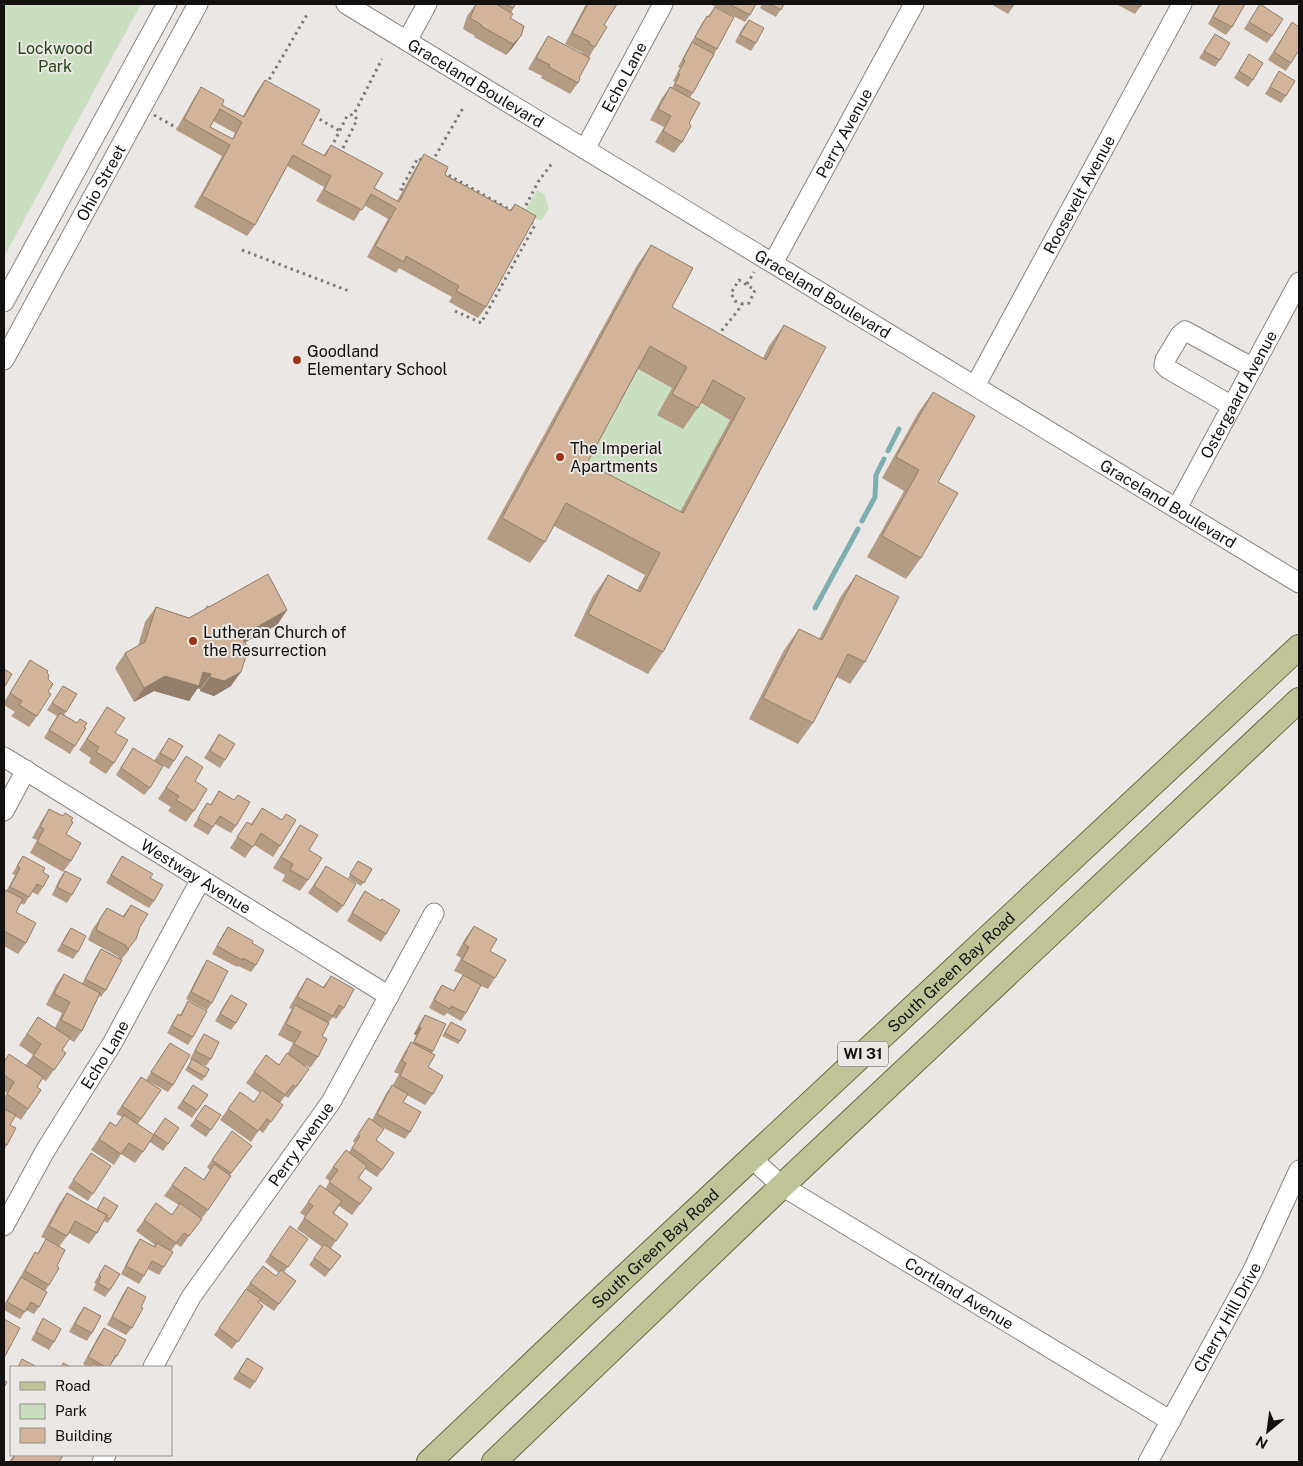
<svg xmlns="http://www.w3.org/2000/svg" width="1303" height="1466" viewBox="0 0 1303 1466" font-family="'Public Sans',sans-serif">
  <style>
    .green { fill: #c9dfbf }
    .lines { fill: none; stroke-linecap: round; stroke-linejoin: round }
    .stream { stroke: #7faeb0; stroke-width: 5 }
    .minor-casing { stroke: #888582; stroke-width: 21 }
    .major-casing { stroke: #676c3c; stroke-width: 26 }
    .path { stroke: #7e7c7a; stroke-width: 3; stroke-dasharray: 2.5 4; stroke-linecap: butt }
    .minor { stroke: #fff; stroke-width: 19 }
    .major { stroke: #bfc498; stroke-width: 24 }
    .wall { fill: #b49b84; fill-rule: evenodd }
    .shaded-wall { fill: #927e6b }
    .building { fill: #d1b499; stroke: #927e6b; fill-rule: evenodd }
    .poi-dot { fill: #9b3317; stroke: #eae7e4; stroke-width: 2 }
    .labels { text-anchor: middle; stroke-width: 4; stroke-linejoin: round; paint-order: stroke }
    .shield { fill: #eae7e4; stroke: #535150; stroke-width: 1 }
    .shield-label { font-size: 15px; font-weight: bold; fill: #121110 }
    .park-label { font-size: 16px; fill: #284517; stroke: #eae7e4 }
    .street-label { font-size: 16px; fill: #121110; stroke: #eae7e4 }
    .poi-label { font-size: 16px; fill: #121110; stroke: #eae7e4; text-anchor: start }
  </style>
  <rect width="100%" height="100%" fill="#eae7e4"/>
  <path class="green" d="M4 4H141L4 257Z
    M537 190 544 194 549 209 541 221 524 213Z
    M635 368 672 388 657 415 698 402 730 420 668 535 572 484Z"/>
  <g class="lines">
    <path class="stream" d="M888 451 899 429
      M862 521 875 497 876 475 884 459
      M815 608 858 529"/>
    <g class="minor-casing">
      <g id="minor">
        <path id="s1" d="M346 4 1299 583"/>
        <path d="M407 41 427 4"/>
        <path id="s2" d="M585 149 663 4"/>
        <path id="s3" d="M773 263 914 4"/>
        <path d="M4 302 167 4"/>
        <path id="s4" d="M4 360 198 4"/>
        <path id="s5" d="M975 386 1182 4"/>
        <path d="M1232 406 1168 369 1164 365 1165 360 1180 335 1185 331 1191 334 1253 368"/>
        <path id="s6" d="M1177 508 1299 282"/>
        <path id="s7" d="M4 757 389 996"/>
        <path d="M4 811 26 770"/>
        <path id="s8" d="M751 1158 782 1186 1171 1421"/>
        <path id="s9" d="M4 1226 45 1151 113 1042 201 879"/>
        <path id="s10" d="M153 1367 191 1297 331 1102 434 913"/>
        <path d="M102 1462 106 1455"/>
        <path id="s11" d="M1148 1462 1253 1270 1299 1170"/>
      </g>
    </g>
    <g class="major-casing">
      <g id="major">
        <path id="s12" d="M429 1462 588 1311 1299 647"/>
        <path d="M494 1462 782 1186 1299 700"/>
      </g>
    </g>
    <path class="path" d="M266 85 308 13
      M154 115 177 128
      M314 116 340 131
      M331 148 347 116 354 114 382 59
      M340 154 357 120 354 114
      M432 162 463 108
      M443 172 514 212
      M403 190 401 189 418 158 423 161
      M523 211 538 182 553 162
      M242 250 349 291
      M747 284 754 272
      M455 311 481 323 535 225 530 222
      M718 336C725 325 735 316 742 304L735 301 731 293 739 280 755 290 749 303 742 304"/>
    <use href="#minor" class="minor"/>
    <use href="#major" class="major"/>
  </g>
  <path class="wall" d="M476 4H516L511 13 510 18 521 36 513 47 506 55 474 37 475 36 463 29 467 16Z
    M586 4H617L604 25 595 47 589 57 579 78 578 83 570 94 541 78 542 76 528 69 541 47 548 36 582 54 583 53 565 44Z
    M713 4H756L750 15 745 22 712 5Z
    M762 4H784L776 17 760 8Z
    M991 4H1015L1008 14Z
    M1116 4H1142L1135 14Z
    M1219 4H1245L1232 27 1226 35 1208 24Z
    M1260 4 1272 36 1267 43 1244 29Z
    M715 7 717 49 690 98 689 123 682 142 674 153 655 142 664 127 650 120 662 98 670 87 672 88 675 82 673 81 680 68 678 67 702 23 707 16H708Z
    M749 20 756 43 751 51 735 42 743 27Z
    M1292 22 1299 50 1286 71 1268 60Z
    M1215 34 1220 60 1215 67 1199 58Z
    M1249 54 1253 80 1248 87 1234 78Z
    M1279 71 1286 96 1281 103 1265 94Z
    M265 80 302 144 323 156 331 145 374 188 397 201 417 165 424 154 445 175 510 210 515 204 486 307 478 318 449 302 452 297 399 268 396 273 367 257 388 219 364 205 354 221 316 201 324 187 287 166 255 225 247 236 194 207 222 156 176 130 194 98 201 87 222 105 243 116 257 91ZM213 121 235 133 232 139 210 127Z
    M651 245 672 307 763 358 769 346 784 325 663 652 648 674 574 636 593 596 608 575 637 590 645 575 554 526 545 542 530 563 487 539 636 267ZM638 369 672 388 657 415 683 429 701 403 730 420 680 512 587 463Z
    M933 392 938 482 921 558 906 579 867 557 904 491 882 478 918 413Z
    M856 575 865 662 850 684 837 677 813 723 798 744 749 719 784 650 799 629 819 639 841 596Z
    M207 606 287 610 277 625 245 642 231 686 214 696 200 691V689L197 688 189 701 154 691 134 702 115 668 125 653 138 646 145 622 156 607 189 618 205 609Z
    M30 660 47 673 48 692 37 716 29 727 11 716 15 712 4 705V702Z
    M63 686 77 694 64 715 84 727 75 746 70 754 44 738 57 716 47 710Z
    M107 707 114 763 106 774 89 763 91 758 79 750Z
    M219 734 225 760 220 768 204 758Z
    M169 738 174 761 169 769 154 761Z
    M133 748 150 788 144 795 116 775Z
    M186 756 194 811 186 822 168 811 171 807 158 799Z
    M219 791 236 826 231 833 215 824 208 835 193 826 207 803 210 805Z
    M262 808 282 820 286 814 280 846 273 857 254 845 245 858 230 848 247 822 251 824Z
    M49 809 66 834 71 861 63 872 30 853 37 840 32 838 42 820Z
    M300 825 309 850 308 880 300 891 282 881 285 875 273 868 293 836Z
    M23 856 43 872V887L38 895 32 892 24 905 21 903 16 912 26 943 18 954 4 946V893L6 890H7L15 875 12 874Z
    M122 856 150 878 154 901 149 908 106 883Z
    M358 861 372 869 361 886 348 878Z
    M326 866 343 906 337 913 308 893Z
    M65 871 72 895 67 903 52 895 60 878Z
    M365 891 386 934 381 942 347 921 360 898Z
    M131 905 129 950 121 960 106 990 101 997 99 996 82 1031 74 1042 69 1039 62 1050 66 1053 46 1081 42 1079 37 1087 41 1090 21 1120 15 1116 10 1125 7 1145 4 1150V1098L7 1093 4 1091V1062L26 1065 33 1055 19 1045 38 1017 55 1028 62 1013 46 1005 56 985 64 974 82 984 96 957 101 949 119 958V957L88 940 92 930 107 908 122 917Z
    M474 926 490 951 495 978 488 989 481 986 466 1013 461 1021 447 1013 444 1016 429 1008 437 992 442 985 453 991 463 975 454 971 461 958 456 955 466 937Z
    M228 927 252 943 256 965 251 972 238 966 237 967 212 954 223 934Z
    M71 928 78 952 73 959 57 951 66 935Z
    M207 960 212 1003 207 1010 186 999 202 968Z
    M331 976 344 1008 336 1019 333 1017 328 1023 322 1036 318 1057 310 1068 305 1065 302 1080 288 1098 285 1096 280 1103 283 1105 263 1133 259 1130 251 1142 220 1120 240 1092 254 1102 260 1093 246 1083 266 1055 279 1065 288 1053 293 1043 278 1035 288 1016 292 1009 289 1008 300 989 307 978 323 987Z
    M231 995 236 1023 231 1030 215 1021 226 1002Z
    M188 1001 193 1037 188 1045 167 1033 173 1022 178 1014 180 1015Z
    M425 1015 433 1051 432 1053 428 1067 433 1094 425 1105 407 1095 403 1102 410 1132 405 1139 376 1124V1140L394 1153 377 1177 365 1169 359 1178 364 1199 352 1215 339 1206 334 1213 348 1224 331 1248 341 1256 325 1277 309 1265 322 1247 297 1229 305 1216 300 1213 320 1185 325 1189 330 1181 325 1178 333 1167 349 1152 355 1143 353 1141 369 1118 372 1120 387 1092 393 1085 399 1074 394 1072 404 1053 411 1042 413 1043 416 1035 414 1034 420 1022Z
    M451 1022 460 1041 458 1044 442 1036Z
    M204 1034 211 1059 206 1066 200 1063 209 1069 202 1081 185 1070 192 1060 190 1059 199 1042Z
    M170 1043 173 1085 168 1092 146 1080Z
    M141 1077 161 1090 138 1124 154 1135 165 1118 179 1128 163 1151 150 1142 135 1163 121 1154 114 1165 91 1150 110 1122 116 1126 122 1117 116 1114Z
    M193 1085 208 1095 192 1118 177 1108Z
    M205 1105 221 1115 206 1137 190 1126Z
    M232 1131 247 1153 230 1175 208 1210 181 1247 176 1244 171 1251 164 1267 159 1275 148 1269 139 1284 121 1274 135 1246 140 1239 154 1246 155 1245 136 1231 156 1203 172 1215 179 1205 164 1196 185 1167 203 1180 210 1170 207 1167Z
    M91 1153 111 1166 88 1201 68 1188Z
    M67 1193 96 1210 104 1197 110 1219 108 1223 104 1221 97 1233 89 1244 69 1233 59 1247 57 1266 49 1285 45 1291 39 1307 34 1314 26 1310 20 1319 4 1310V1305L30 1260 35 1252 37 1254 46 1239 41 1237 59 1204Z
    M290 1226 308 1239 284 1272 296 1281 274 1311 259 1301 258 1302 263 1306 232 1349 214 1335 250 1283 276 1276 279 1273 265 1262Z
    M105 1265 110 1290 105 1297 93 1290 96 1284 94 1283Z
    M128 1287 141 1307 132 1328 126 1335 107 1325 123 1294Z
    M84 1307 92 1333 87 1341 69 1332 79 1314Z
    M43 1318 54 1342 49 1350 31 1340Z
    M104 1328 117 1356 109 1367H88L83 1364 99 1335Z
    M247 1358 255 1382 250 1389 233 1379Z
    M14 1455H64L59 1462H9Z"/>
  <path class="shaded-wall" d="M521 36 513 47 506 55 513 44Z
    M287 610 277 625 231 650 241 636Z
    M203 672 211 674 200 689 198 688 189 701 154 691 134 702 144 688 165 676Z
    M241 672 231 686 214 696 200 691 210 677Z
    M419 1027 421 1028 416 1035 414 1034Z"/>
  <path class="building" d="M476 4H496L513 14 510 18 524 26 521 36 513 44 481 26 482 25 470 18Z
    M505 4H516L513 8Z
    M588 4H617L604 25 607 27 595 47 589 44 590 42 572 33Z
    M729 4H756L750 15Z
    M770 4H784L781 10Z
    M1134 4H1142L1140 7Z
    M1220 4H1245L1232 27 1213 17Z
    M1260 4 1283 19 1272 36 1249 22Z
    M715 7 734 17 717 49 695 37 707 16 709 17Z
    M749 20 764 28 756 43 740 35Z
    M1292 22 1299 27V50L1291 63 1274 52Z
    M1215 34 1230 43 1220 60 1204 51Z
    M548 36 590 58 579 78 580 79 578 83 549 67 550 65 536 58Z
    M692 42 714 54 693 93 675 84 680 74 678 73 685 61 683 60Z
    M1249 54 1263 63 1253 80 1239 71Z
    M1279 71 1295 81 1286 96 1270 87Z
    M265 80 320 110 302 144 325 156 331 145 383 173 374 188 399 202 424 154 448 167 445 175 511 211 515 204 536 216 486 307 456 291 459 286 406 256 404 262 375 246 396 208 371 194 362 210 324 190 331 176 293 155 255 225 202 196 230 145 184 119 201 87 224 100 222 105 244 117ZM220 109 242 122 233 139 210 127Z
    M670 87 700 103 689 123 691 126 682 142 663 131 671 116 658 109Z
    M651 245 693 268 672 307 766 360 784 325 826 347 663 652 588 614 608 575 640 592 660 553 566 503 545 542 502 518ZM650 346 687 367 672 394 698 408 713 380 745 398 683 513 587 463Z
    M933 392 975 416 938 482 958 493 921 558 882 536 919 470 896 457Z
    M268 574 287 610 241 636 247 646 244 655 246 656 241 672 224 681 210 677 211 674 203 672 199 686 165 676 144 688 125 653 145 642 156 607 189 618 207 608V606L209 607Z
    M856 575 899 597 865 662 848 654 813 723 763 698 799 629 822 640Z
    M30 660 48 671 47 673 49 675 48 679 53 684 48 692 51 694 37 716 19 705 22 701 10 693Z
    M4 669 12 674 4 688Z
    M63 686 77 694 66 712 52 703Z
    M107 707 125 718 115 733 128 740 114 763 96 752 99 747 87 739Z
    M60 713 77 723 80 719 87 723 84 727 86 728 75 746 49 730Z
    M219 734 235 744 225 760 210 751Z
    M169 738 183 746 174 761 160 753Z
    M133 748 163 766 150 788 121 768Z
    M186 756 203 767 195 781 207 789 194 811 176 800 179 796 166 788Z
    M219 791 234 800 238 795 250 802 236 826 220 816 213 827 198 818 207 803 211 805Z
    M262 808 282 820 286 814 296 820 280 846 261 833 253 847 237 837 247 822 252 825Z
    M49 809 63 816 65 813 73 818 71 821 73 822 66 834 81 843 71 861 37 842 44 829 40 827Z
    M300 825 318 835 309 850 322 858 308 880 290 870 293 864 281 857Z
    M23 856 45 868 43 872 49 876 43 887 37 884 29 897 10 887 20 868 17 866Z
    M122 856 153 874 150 878 163 885 154 901 111 875Z
    M358 861 372 869 364 883 350 874Z
    M326 866 356 884 343 906 314 886Z
    M65 871 81 879 72 895 57 887Z
    M6 890 23 899 16 912 36 923 26 943 4 931V894Z
    M365 891 381 901 382 899 400 910 386 934 352 913Z
    M131 905 148 914 140 927 136 939 128 949 126 948 127 946 96 930 100 919 107 908 124 917Z
    M474 926 497 939 490 951 506 960 495 978 462 960 469 947 464 944Z
    M228 927 253 941 252 943 264 950 256 965 243 958 242 960 217 946Z
    M71 928 86 936 78 952 62 944Z
    M101 949 122 960 106 990 85 979Z
    M207 960 228 971 212 1003 191 992Z
    M64 974 100 993 82 1031 61 1020 70 1002 54 994Z
    M463 975 481 985 466 1013 451 1006 450 1009 434 1000 442 985 454 991Z
    M331 976 354 989 344 1008 339 1005 333 1016 297 997 307 978 324 988Z
    M231 995 247 1004 236 1023 220 1014Z
    M188 1001 207 1011 193 1037 172 1026 178 1014 181 1016Z
    M295 1005 329 1023 322 1036 327 1039 318 1057 294 1044 301 1032 286 1024Z
    M425 1015 446 1024 433 1051 414 1042 421 1028 419 1027Z
    M38 1017 70 1038 62 1050 66 1053 54 1070 33 1056 41 1044 27 1034Z
    M451 1022 466 1030 460 1041 445 1033Z
    M204 1034 219 1042 211 1059 195 1051Z
    M411 1042 435 1055 428 1067 443 1076 433 1094 400 1076 406 1063 402 1061Z
    M170 1043 190 1055 173 1085 151 1072Z
    M287 1053 309 1069 296 1087 293 1085 285 1095 254 1072 266 1055 279 1065Z
    M9 1054 43 1077 37 1087 41 1090 28 1109 7 1094 14 1082 4 1075V1062Z
    M192 1059 209 1069 205 1077 188 1067Z
    M141 1077 161 1090 141 1119 122 1106Z
    M193 1085 208 1095 197 1110 183 1101Z
    M392 1085 408 1094 403 1102 421 1112 410 1132 377 1114Z
    M262 1090 283 1105 271 1122 267 1119 258 1131 228 1109 240 1092 254 1102Z
    M205 1105 221 1115 211 1130 195 1119Z
    M4 1109 16 1115 10 1125 16 1128 7 1145 4 1143Z
    M124 1115 154 1135 143 1152 129 1143 121 1154 99 1139 110 1122 116 1126Z
    M165 1118 179 1128 168 1144 154 1134Z
    M369 1118 384 1129 376 1140 394 1153 382 1170 352 1148 360 1136 358 1134Z
    M232 1131 252 1146 231 1173 212 1160Z
    M346 1150 367 1166 358 1178 372 1188 360 1204 329 1182 338 1170 333 1167Z
    M91 1153 111 1166 93 1194 73 1180Z
    M214 1164 231 1176 208 1210 172 1185 185 1167 204 1180Z
    M320 1185 342 1201 333 1213 348 1224 336 1241 304 1218 313 1206 308 1202Z
    M67 1193 107 1215 97 1233 75 1221 67 1236 49 1226Z
    M104 1197 118 1206 110 1219 106 1217 107 1215 97 1210Z
    M156 1203 172 1215 180 1203 202 1219 189 1236 184 1233 176 1243 144 1220Z
    M290 1226 308 1239 288 1267 270 1255Z
    M46 1239 65 1250 57 1266 59 1268 49 1285 25 1271 35 1252 38 1254Z
    M140 1239 155 1247 157 1243 173 1252 164 1267 152 1261 144 1276 126 1266Z
    M324 1244 341 1256 330 1270 314 1258Z
    M105 1265 120 1274 110 1290 98 1283 101 1277 99 1275Z
    M263 1266 276 1276 281 1270 296 1281 279 1304 250 1283Z
    M21 1277 47 1292 39 1307 31 1302 25 1312 7 1302Z
    M128 1287 146 1297 141 1307 143 1308 132 1328 112 1317Z
    M246 1289 261 1299 258 1302 263 1306 238 1342 219 1328Z
    M84 1307 101 1316 92 1333 75 1324Z
    M43 1318 61 1329 54 1342 36 1332Z
    M4 1319 20 1328 4 1358Z
    M104 1328 126 1340 117 1356 116 1355 109 1367H106L88 1357Z
    M247 1358 263 1368 255 1382 239 1372Z
    M22 1359 37 1367H18Z
    M63 1363 71 1367H61Z
    M93 1363 102 1367H90Z
    M4 1380 7 1382 4 1387Z
    M15 1455H63L59 1462H11Z"/>
  <g class="poi-dot">
    <circle cx="297" cy="360" r="5"/>
    <circle cx="560" cy="457" r="5"/>
    <circle cx="193" cy="641" r="5"/>
  </g>
  <g class="labels">
    <rect class="shield" x="838" y="1041.5" width="50" height="25" rx="4"/>
    <g class="shield-label">
      <text x="863" y="1059">WI 31</text>
    </g>
    <g class="park-label">
      <text x="55" y="54">Lockwood<tspan x="55" dy="18">Park</tspan></text>
    </g>
    <g class="street-label">
      <text dy="6" stroke="none"><textPath href="#s2" startOffset="82">Echo Lane</textPath></text>
      <text dy="6" stroke="none"><textPath href="#s1" startOffset="152">Graceland Boulevard</textPath></text>
      <text dy="6" stroke="none"><textPath href="#s3" startOffset="148">Perry Avenue</textPath></text>
      <text dy="6" stroke="none"><textPath href="#s4" startOffset="202">Ohio Street</textPath></text>
      <text dy="6" stroke="none"><textPath href="#s5" startOffset="218">Roosevelt Avenue</textPath></text>
      <text dy="6" stroke="none"><textPath href="#s1" startOffset="558">Graceland Boulevard</textPath></text>
      <text dy="6" stroke="none"><textPath href="#s6" startOffset="129">Ostergaard Avenue</textPath></text>
      <text dy="6" stroke="none"><textPath href="#s1" startOffset="962">Graceland Boulevard</textPath></text>
      <text dy="6" stroke="none"><textPath href="#s7" startOffset="226">Westway Avenue</textPath></text>
      <text dy="6" stroke="none"><textPath href="#s12" startOffset="716">South Green Bay Road</textPath></text>
      <text dy="6" stroke="none"><textPath href="#s9" startOffset="199">Echo Lane</textPath></text>
      <text dy="6" stroke="none"><textPath href="#s10" startOffset="268">Perry Avenue</textPath></text>
      <text dy="6" stroke="none"><textPath href="#s12" startOffset="311">South Green Bay Road</textPath></text>
      <text dy="6" stroke="none"><textPath href="#s8" startOffset="249">Cortland Avenue</textPath></text>
      <text dy="6" stroke="none"><textPath href="#s11" startOffset="165">Cherry Hill Drive</textPath></text>
    </g>
    <g class="poi-label">
      <text x="307" y="357">Goodland<tspan x="307" dy="18">Elementary School</tspan></text>
      <text x="570" y="454">The Imperial<tspan x="570" dy="18">Apartments</tspan></text>
      <text x="203" y="638">Lutheran Church of<tspan x="203" dy="18">the Resurrection</tspan></text>
    </g>
  </g>
  <rect width="1303" height="1466" fill="none" stroke="#121110" stroke-width="10"/>
  <rect x="10" y="1366" width="162" height="90" fill="#eae7e4" stroke="#94918f"/>
  <rect x="20" y="1382" width="25" height="8" fill="#bfc498" stroke="#94918f"/>
  <text x="55" y="1391" font-size="15" fill="#121110">Road</text>
  <rect x="20" y="1404" width="25" height="15" fill="#c9dfbf" stroke="#94918f"/>
  <text x="55" y="1416" font-size="15" fill="#121110">Park</text>
  <rect x="20" y="1428" width="25" height="15" fill="#d1b499" stroke="#94918f"/>
  <text x="55" y="1441" font-size="15" fill="#121110">Building</text>
  <g transform="translate(1268 1431) rotate(209)" stroke="#eae7e4" stroke-width="4" paint-order="stroke">
  <path d="M0-4L9 19L0 12L-9 19Z" fill="#121110"/>
  <text y="-8" font-size="14" font-weight="bold" text-anchor="middle" fill="#121110">N</text>
  </g>
</svg>
